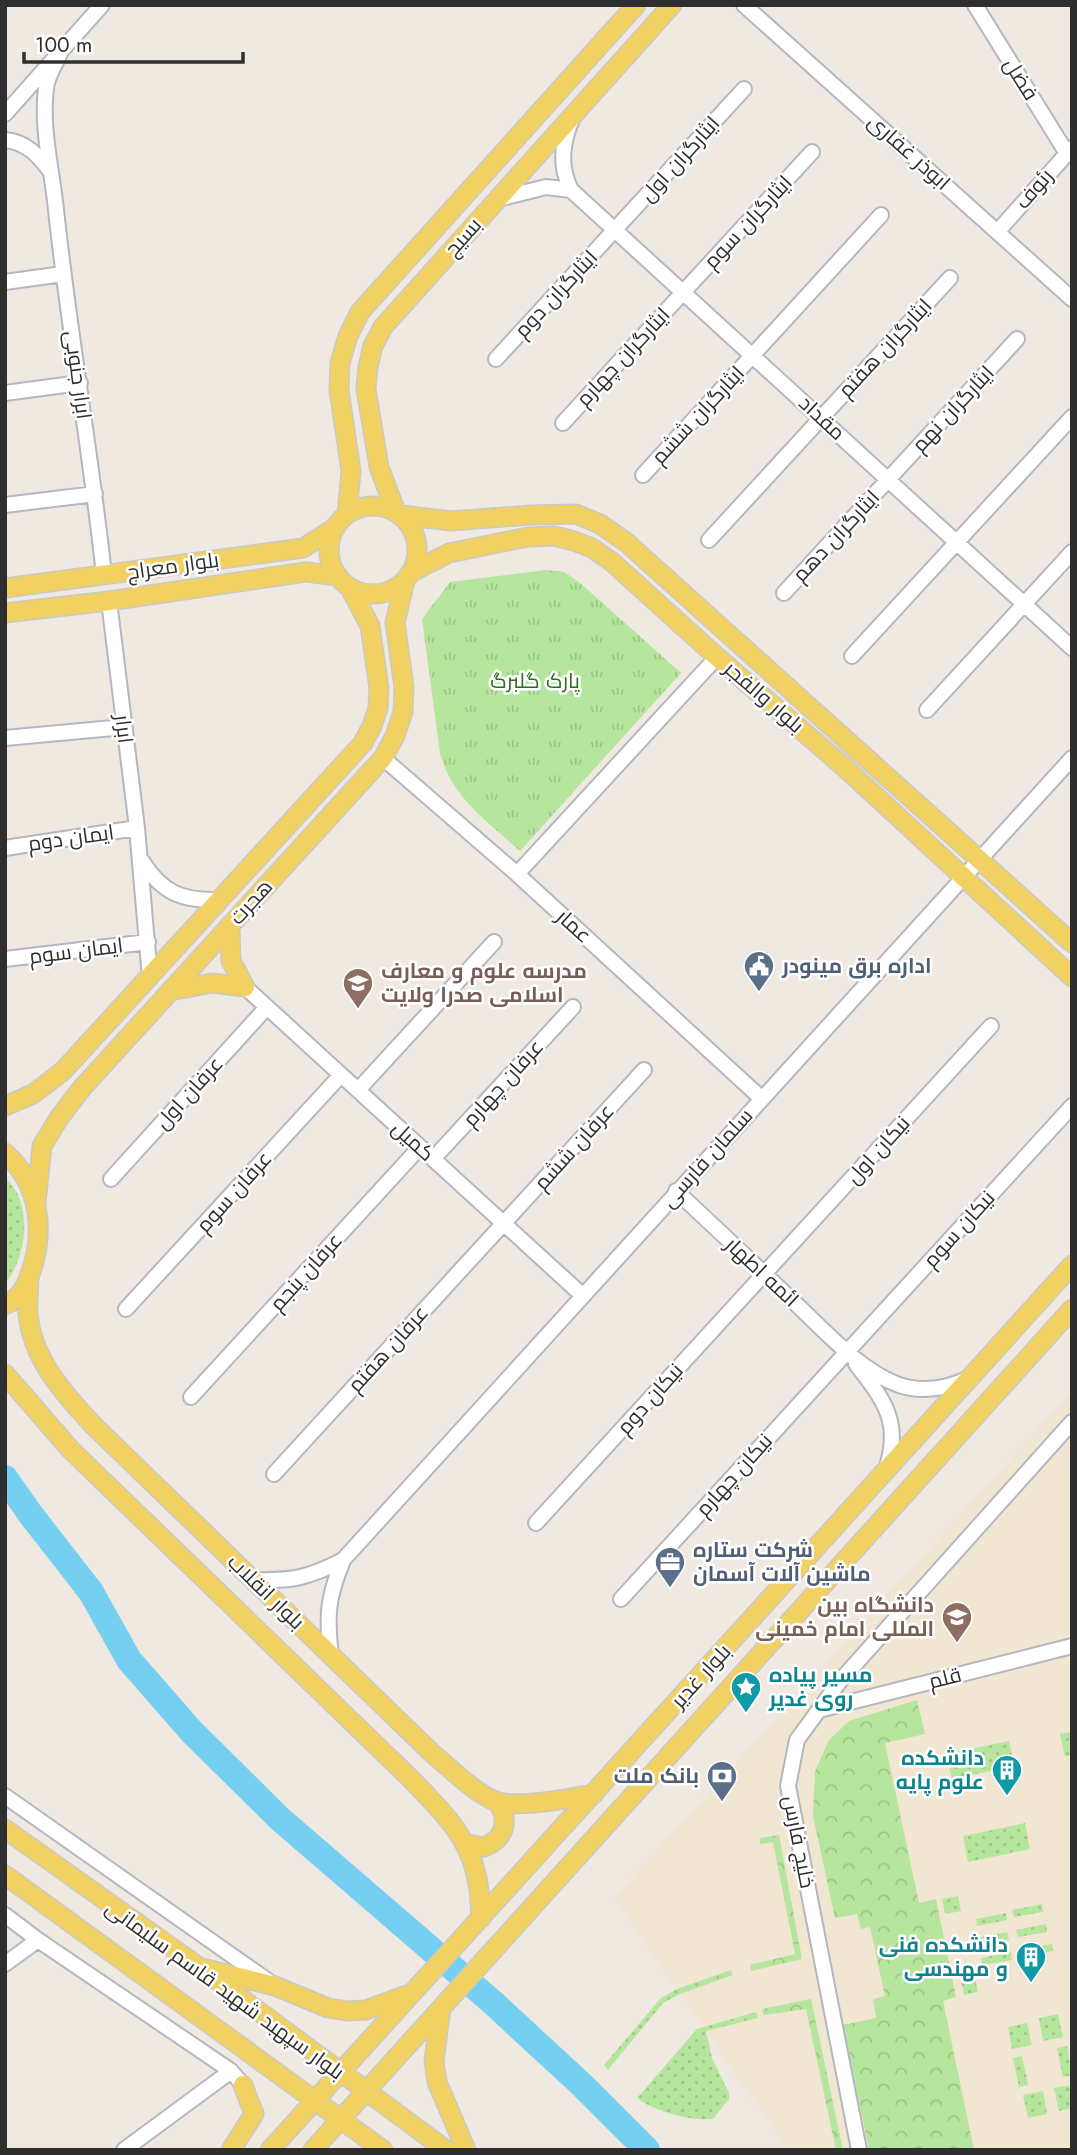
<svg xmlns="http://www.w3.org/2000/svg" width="1077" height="2155" viewBox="0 0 1077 2155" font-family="Jost,Cairo,sans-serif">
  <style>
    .education { fill: #f0e6d1 }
    .grass { fill: url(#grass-dots) }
    .forest { fill: url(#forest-crowns) }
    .park { fill: url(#park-tufts) }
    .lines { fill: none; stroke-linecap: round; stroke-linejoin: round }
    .river { stroke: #75cff0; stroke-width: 26 }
    .minor-casing { stroke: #b4b7c1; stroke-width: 18 }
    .major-casing { stroke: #c9c9c9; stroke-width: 21 }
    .minor { stroke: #fff; stroke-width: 14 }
    .major { stroke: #f2d163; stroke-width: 18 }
    .labels { text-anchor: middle; stroke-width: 5; stroke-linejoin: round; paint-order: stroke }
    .street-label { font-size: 21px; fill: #2e2e2e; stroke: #fff }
    .park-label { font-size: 21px; fill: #2c6e1b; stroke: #fff }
    .service-label { font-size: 21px; font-weight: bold; fill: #4e5e75; stroke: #fff; text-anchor: start }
    .education-label { font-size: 21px; font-weight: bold; fill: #785e54; stroke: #fff; text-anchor: start }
    .culture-label { font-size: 21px; font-weight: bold; fill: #0d838f; stroke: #fff; text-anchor: end }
  </style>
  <defs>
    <pattern id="grass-dots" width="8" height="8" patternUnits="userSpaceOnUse" patternTransform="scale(1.75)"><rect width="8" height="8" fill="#b6e59e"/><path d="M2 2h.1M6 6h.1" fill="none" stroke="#9dc588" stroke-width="1.8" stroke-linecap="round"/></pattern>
    <pattern id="forest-crowns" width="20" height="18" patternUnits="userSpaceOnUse" patternTransform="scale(1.75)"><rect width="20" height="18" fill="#b6e59e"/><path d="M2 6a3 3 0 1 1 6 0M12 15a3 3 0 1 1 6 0" fill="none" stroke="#9dc588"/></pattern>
    <pattern id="park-tufts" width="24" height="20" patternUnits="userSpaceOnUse" patternTransform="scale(1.75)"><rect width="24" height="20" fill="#b6e59e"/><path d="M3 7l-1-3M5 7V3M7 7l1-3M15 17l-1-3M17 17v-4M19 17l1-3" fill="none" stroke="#9dc588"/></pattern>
  </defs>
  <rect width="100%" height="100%" fill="#efe9e1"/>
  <path class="education" d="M1072 1391V2150H788L614 1898Z"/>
  <path class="grass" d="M5 1176C9 1182 15 1188 18 1195 30 1223 24 1260 5 1284Z
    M1072 1732V1755L1065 1757 1060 1734Z
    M1009 1741 1014 1766 952 1779 946 1754Z
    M1025 1823 1030 1849 968 1862 963 1836Z
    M958 1896 961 1911 945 1914 942 1899Z
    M1042 1904 1043 1912 1014 1917 1012 1910Z
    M1006 1913 1007 1920 977 1926 976 1919Z
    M1046 1924 1047 1932 1018 1937 1016 1930Z
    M1007 1932 1009 1940 979 1945 977 1938Z
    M1052 1944 1053 1951 1023 1957 1022 1949Z
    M1011 1952 1012 1960 982 1965 981 1958Z
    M731 1970 733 1975 680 1994 663 2003 608 2070 604 2065 661 1998 677 1989Z
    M975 1977 978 1992 964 1995 961 1980Z
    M756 2012 758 2018 706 2031 712 2058 729 2093V2099L713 2119C690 2121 656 2112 637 2098L697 2029Z
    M1058 2014 1063 2037 1043 2041 1039 2018Z
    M1027 2023 1032 2045 1012 2049 1008 2027Z
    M1067 2046 1072 2075 1063 2077 1057 2048Z
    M1022 2056 1028 2085 1019 2087 1013 2058Z
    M1072 2085V2108L1059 2111 1054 2088Z
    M1043 2091 1047 2114 1028 2118 1023 2095Z"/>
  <path class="forest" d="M917 1700 925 1734 885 1743 919 1903 936 1899 956 1997 943 2001 974 2150H869L843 2025 876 2018 873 1999 885 1996 870 1927 861 1929 857 1914 835 1918 813 1816 815 1771 829 1740 849 1721Z
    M779 1835 802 1959 751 1971 750 1965 795 1954 773 1842 760 1844V1838Z
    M811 1999 843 2150H836L806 2009 764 2015 762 2009Z"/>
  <path class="park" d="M546 570 564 572 579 582 681 673 520 851C488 822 451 797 440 753L422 619 450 582Z"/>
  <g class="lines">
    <path class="river" d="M5 1478 31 1515 91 1592 129 1660 192 1732 280 1819 491 2001 582 2085 647 2150"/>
    <g class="minor-casing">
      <path id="minor" d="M744 5 1072 299
        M975 5 1066 152
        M60 53C56 64 47 76 46 88 41 129 52 169 56 210 69 332 91 453 104 575
        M5 114 102 5
        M572 119C562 144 559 165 571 190L1072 648
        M5 140C26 142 38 155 50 171
        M498 199 546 187 571 190
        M998 231 1072 148
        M5 282 63 274
        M496 359 744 89
        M5 393 80 383
        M563 423 812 152
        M643 475 881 215
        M5 505 95 494
        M709 540 950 278
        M784 593 1017 339
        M109 601 137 828 150 978
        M852 656 1072 417
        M927 710 1072 552
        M5 738 124 727
        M383 758 517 874 761 1098
        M5 848 137 828
        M142 861C162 893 182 901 219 900
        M517 874 717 657
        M5 959 148 942
        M245 987 582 1295
        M358 1090 494 942
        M433 1159 573 1007
        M111 1179 267 1007
        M676 1191C716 1228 755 1265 794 1302 824 1330 860 1371 899 1385 923 1393 945 1389 967 1379
        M126 1309 341 1075
        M856 1364C884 1400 902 1423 886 1469
        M191 1397 420 1147
        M274 1474 644 1070
        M536 1523 991 1026
        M253 1580C293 1581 308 1578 343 1560
        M621 1599 1072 1106
        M331 1655C326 1615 328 1597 343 1560L1072 758
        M819 1710 1072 1646
        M5 1796 271 1983
        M5 1915 38 1940 231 2071 243 2085
        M5 1964 38 1940
        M124 2150 231 2071
        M859 2150 788 1786 797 1740 840 1681 1072 1422"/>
    </g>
    <g class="major-casing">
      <path id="major" d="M329 550a44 44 0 1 1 88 0a44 44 0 1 1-88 0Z
        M396 512 379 467 366 389 368 367 373 346 383 327 672 5
        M347 514 351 471 339 390 340 363 348 336 360 312 636 5
        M401 515 451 521 530 515 576 514 600 524 626 542 1072 943
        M412 572 449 553 528 537 554 536 574 541 592 548 612 562 717 657 843 766 1072 977
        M5 588 303 548 336 527
        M5 613 109 601 306 572 338 576
        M230 925 231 961 245 987
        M170 991 212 983 245 987
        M5 1106 33 1094 63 1071 363 743 372 726 378 708 379 688 370 626 350 588
        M5 1153C40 1184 45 1230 31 1272 26 1287 20 1298 5 1305
        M36 1203 42 1146 59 1118 82 1088 383 758 395 736 403 712 404 687 395 622 405 581
        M29 1276C29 1288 27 1302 28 1314 32 1359 65 1395 94 1426L433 1754C450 1768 475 1793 495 1801 518 1809 570 1798 594 1794
        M5 1374 70 1449 410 1778C437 1806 468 1835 476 1874 480 1888 480 1903 481 1918
        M5 1829 199 1967 446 2150
        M464 1843 483 1847C505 1841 511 1818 496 1801
        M5 1875 383 2150
        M206 1969 275 1986 328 2008 347 2011 366 2010 406 1995
        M441 2008 434 2061 437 2082 466 2150
        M231 2150 254 2114 243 2085
        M270 2150 1072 1265
        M313 2150 1072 1309"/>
    </g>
    <use href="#minor" class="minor"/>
    <use href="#major" class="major"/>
  </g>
  <defs>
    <g id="civic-pin" transform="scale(1.575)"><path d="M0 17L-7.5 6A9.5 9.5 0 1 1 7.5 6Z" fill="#5c6f8a" stroke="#fff"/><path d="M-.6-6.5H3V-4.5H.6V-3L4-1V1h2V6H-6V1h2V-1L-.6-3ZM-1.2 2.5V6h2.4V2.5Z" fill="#fff"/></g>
    <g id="school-pin" transform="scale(1.575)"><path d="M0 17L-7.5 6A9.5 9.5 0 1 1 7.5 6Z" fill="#8d6e63" stroke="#fff"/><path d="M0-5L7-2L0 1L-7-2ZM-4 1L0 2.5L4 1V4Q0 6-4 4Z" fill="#fff"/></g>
    <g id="office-pin" transform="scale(1.575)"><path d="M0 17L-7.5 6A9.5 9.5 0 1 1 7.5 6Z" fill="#5c6f8a" stroke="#fff"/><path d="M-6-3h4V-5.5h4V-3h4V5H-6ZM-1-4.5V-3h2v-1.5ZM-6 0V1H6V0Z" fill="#fff"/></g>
    <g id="university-pin" transform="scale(1.575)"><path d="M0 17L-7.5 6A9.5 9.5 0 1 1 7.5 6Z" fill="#8d6e63" stroke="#fff"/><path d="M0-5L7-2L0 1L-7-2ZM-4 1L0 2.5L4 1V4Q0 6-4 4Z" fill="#fff"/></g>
    <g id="sight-pin" transform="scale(1.575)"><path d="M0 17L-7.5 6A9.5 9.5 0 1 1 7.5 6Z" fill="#0f9aa8" stroke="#fff"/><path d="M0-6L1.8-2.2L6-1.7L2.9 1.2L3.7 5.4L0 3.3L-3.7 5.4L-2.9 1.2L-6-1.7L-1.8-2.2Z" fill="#fff"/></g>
    <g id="building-pin" transform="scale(1.575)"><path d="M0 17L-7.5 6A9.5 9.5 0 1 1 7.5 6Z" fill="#0f9aa8" stroke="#fff"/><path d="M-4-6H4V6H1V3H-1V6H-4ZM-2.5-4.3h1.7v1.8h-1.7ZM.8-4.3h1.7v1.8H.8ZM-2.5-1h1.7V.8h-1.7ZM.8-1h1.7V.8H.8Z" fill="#fff"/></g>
    <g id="bank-pin" transform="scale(1.575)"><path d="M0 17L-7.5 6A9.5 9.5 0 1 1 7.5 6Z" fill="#5c6f8a" stroke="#fff"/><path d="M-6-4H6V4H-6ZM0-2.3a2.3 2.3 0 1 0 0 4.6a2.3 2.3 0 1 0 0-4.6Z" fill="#fff"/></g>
  </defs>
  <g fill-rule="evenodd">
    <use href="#civic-pin" x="759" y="966"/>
    <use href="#school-pin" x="358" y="983"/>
    <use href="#office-pin" x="670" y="1562"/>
    <use href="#university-pin" x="957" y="1617"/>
    <use href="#sight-pin" x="746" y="1687"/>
    <use href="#building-pin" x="1007" y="1770"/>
    <use href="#bank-pin" x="722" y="1776"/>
    <use href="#building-pin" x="1031" y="1957"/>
  </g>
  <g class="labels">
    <g class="street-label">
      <text transform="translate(1021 79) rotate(58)" y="7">فضل</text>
      <text transform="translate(909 152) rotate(42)" y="7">ابوذر غفاری</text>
      <text transform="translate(680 159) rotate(-48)" y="7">ایثارگران اول</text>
      <text transform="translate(1034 189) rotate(-49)" y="7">رئوف</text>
      <text transform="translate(748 222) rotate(-47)" y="7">ایثارگران سوم</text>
      <text transform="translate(463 237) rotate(-48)" y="7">بسیج</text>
      <text transform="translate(556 294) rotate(-47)" y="7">ایثارگران دوم</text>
      <text transform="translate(885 348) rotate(-47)" y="7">ایثارگران هفتم</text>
      <text transform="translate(623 357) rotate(-47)" y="7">ایثارگران چهارم</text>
      <text transform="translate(78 375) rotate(82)" y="7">ابرار جنوبی</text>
      <text transform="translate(953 409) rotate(-47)" y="7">ایثارگران نهم</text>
      <text transform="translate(698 415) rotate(-47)" y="7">ایثارگران ششم</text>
      <text transform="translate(822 418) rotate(43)" y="7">مقداد</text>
      <text transform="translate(836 536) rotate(-47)" y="7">ایثارگران دهم</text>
      <text transform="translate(173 566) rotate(-8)" y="7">بلوار معراج</text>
      <text transform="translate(764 697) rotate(41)" y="7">بلوار والفجر</text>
      <text transform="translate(124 729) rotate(83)" y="7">ابرار</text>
      <text transform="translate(71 838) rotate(-8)" y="7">ایمان دوم</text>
      <text transform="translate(251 902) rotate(-48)" y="7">هجرت</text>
      <text transform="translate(574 926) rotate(42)" y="7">عمار</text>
      <text transform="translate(76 951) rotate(-7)" y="7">ایمان سوم</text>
      <text transform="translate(503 1083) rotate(-48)" y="7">عرفان چهارم</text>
      <text transform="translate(189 1093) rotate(-48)" y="7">عرفان اول</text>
      <text transform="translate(413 1141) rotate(42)" y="7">کمیل</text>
      <text transform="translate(574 1147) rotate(-48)" y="7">عرفان ششم</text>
      <text transform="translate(878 1150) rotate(-48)" y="7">نیکان اول</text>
      <text transform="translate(707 1158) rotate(-48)" y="7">سلمان فارسی</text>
      <text transform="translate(234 1192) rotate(-48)" y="7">عرفان سوم</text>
      <text transform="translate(959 1229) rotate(-48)" y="7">نیکان سوم</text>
      <text transform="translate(306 1272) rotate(-48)" y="7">عرفان پنجم</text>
      <text transform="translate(762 1272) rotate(43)" y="7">ائمه اطهار</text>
      <text transform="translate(388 1349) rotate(-48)" y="7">عرفان هفتم</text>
      <text transform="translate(650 1399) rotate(-48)" y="7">نیکان دوم</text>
      <text transform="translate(734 1475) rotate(-48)" y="7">نیکان چهارم</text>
      <text transform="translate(266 1592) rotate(44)" y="7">بلوار انقلاب</text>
      <text transform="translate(701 1676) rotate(-48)" y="7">بلوار غدیر</text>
      <text transform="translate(945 1678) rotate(-14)" y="7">قلم</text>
      <text transform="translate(799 1842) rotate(79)" y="7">خلیج فارس</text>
      <text transform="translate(225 1990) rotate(36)" y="7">بلوار سپهبد شهید قاسم سلیمانی</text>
    </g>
    <g class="park-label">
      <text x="535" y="688">پارک گلبرگ</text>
    </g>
    <g class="service-label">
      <text x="782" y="973">اداره برق مینودر</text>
      <text x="693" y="1557">شرکت ستاره<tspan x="693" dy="24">ماشین آلات آسمان</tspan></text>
      <text x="699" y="1783" text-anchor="end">بانک ملت</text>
    </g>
    <g class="education-label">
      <text x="381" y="978">مدرسه علوم و معارف<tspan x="381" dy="24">اسلامی صدرا ولایت</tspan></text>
      <text x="934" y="1612" text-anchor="end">دانشگاه بین<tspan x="934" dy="24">المللی امام خمینی</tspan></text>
    </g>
    <g class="culture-label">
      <text x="769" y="1682" text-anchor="start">مسیر پیاده<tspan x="769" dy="24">روی غدیر</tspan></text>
      <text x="984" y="1765">دانشکده<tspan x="984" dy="24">علوم پایه</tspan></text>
      <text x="1008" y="1952">دانشکده فنی<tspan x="1008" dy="24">و مهندسی</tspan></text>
    </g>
  </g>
  <rect width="1077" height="2155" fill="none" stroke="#2e2e2e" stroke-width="14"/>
  <path d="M24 52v10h219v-10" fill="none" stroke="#2e2e2e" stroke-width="3.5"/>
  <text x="35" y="52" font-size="21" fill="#2e2e2e" stroke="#ffffff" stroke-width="5" paint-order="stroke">100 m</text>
</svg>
